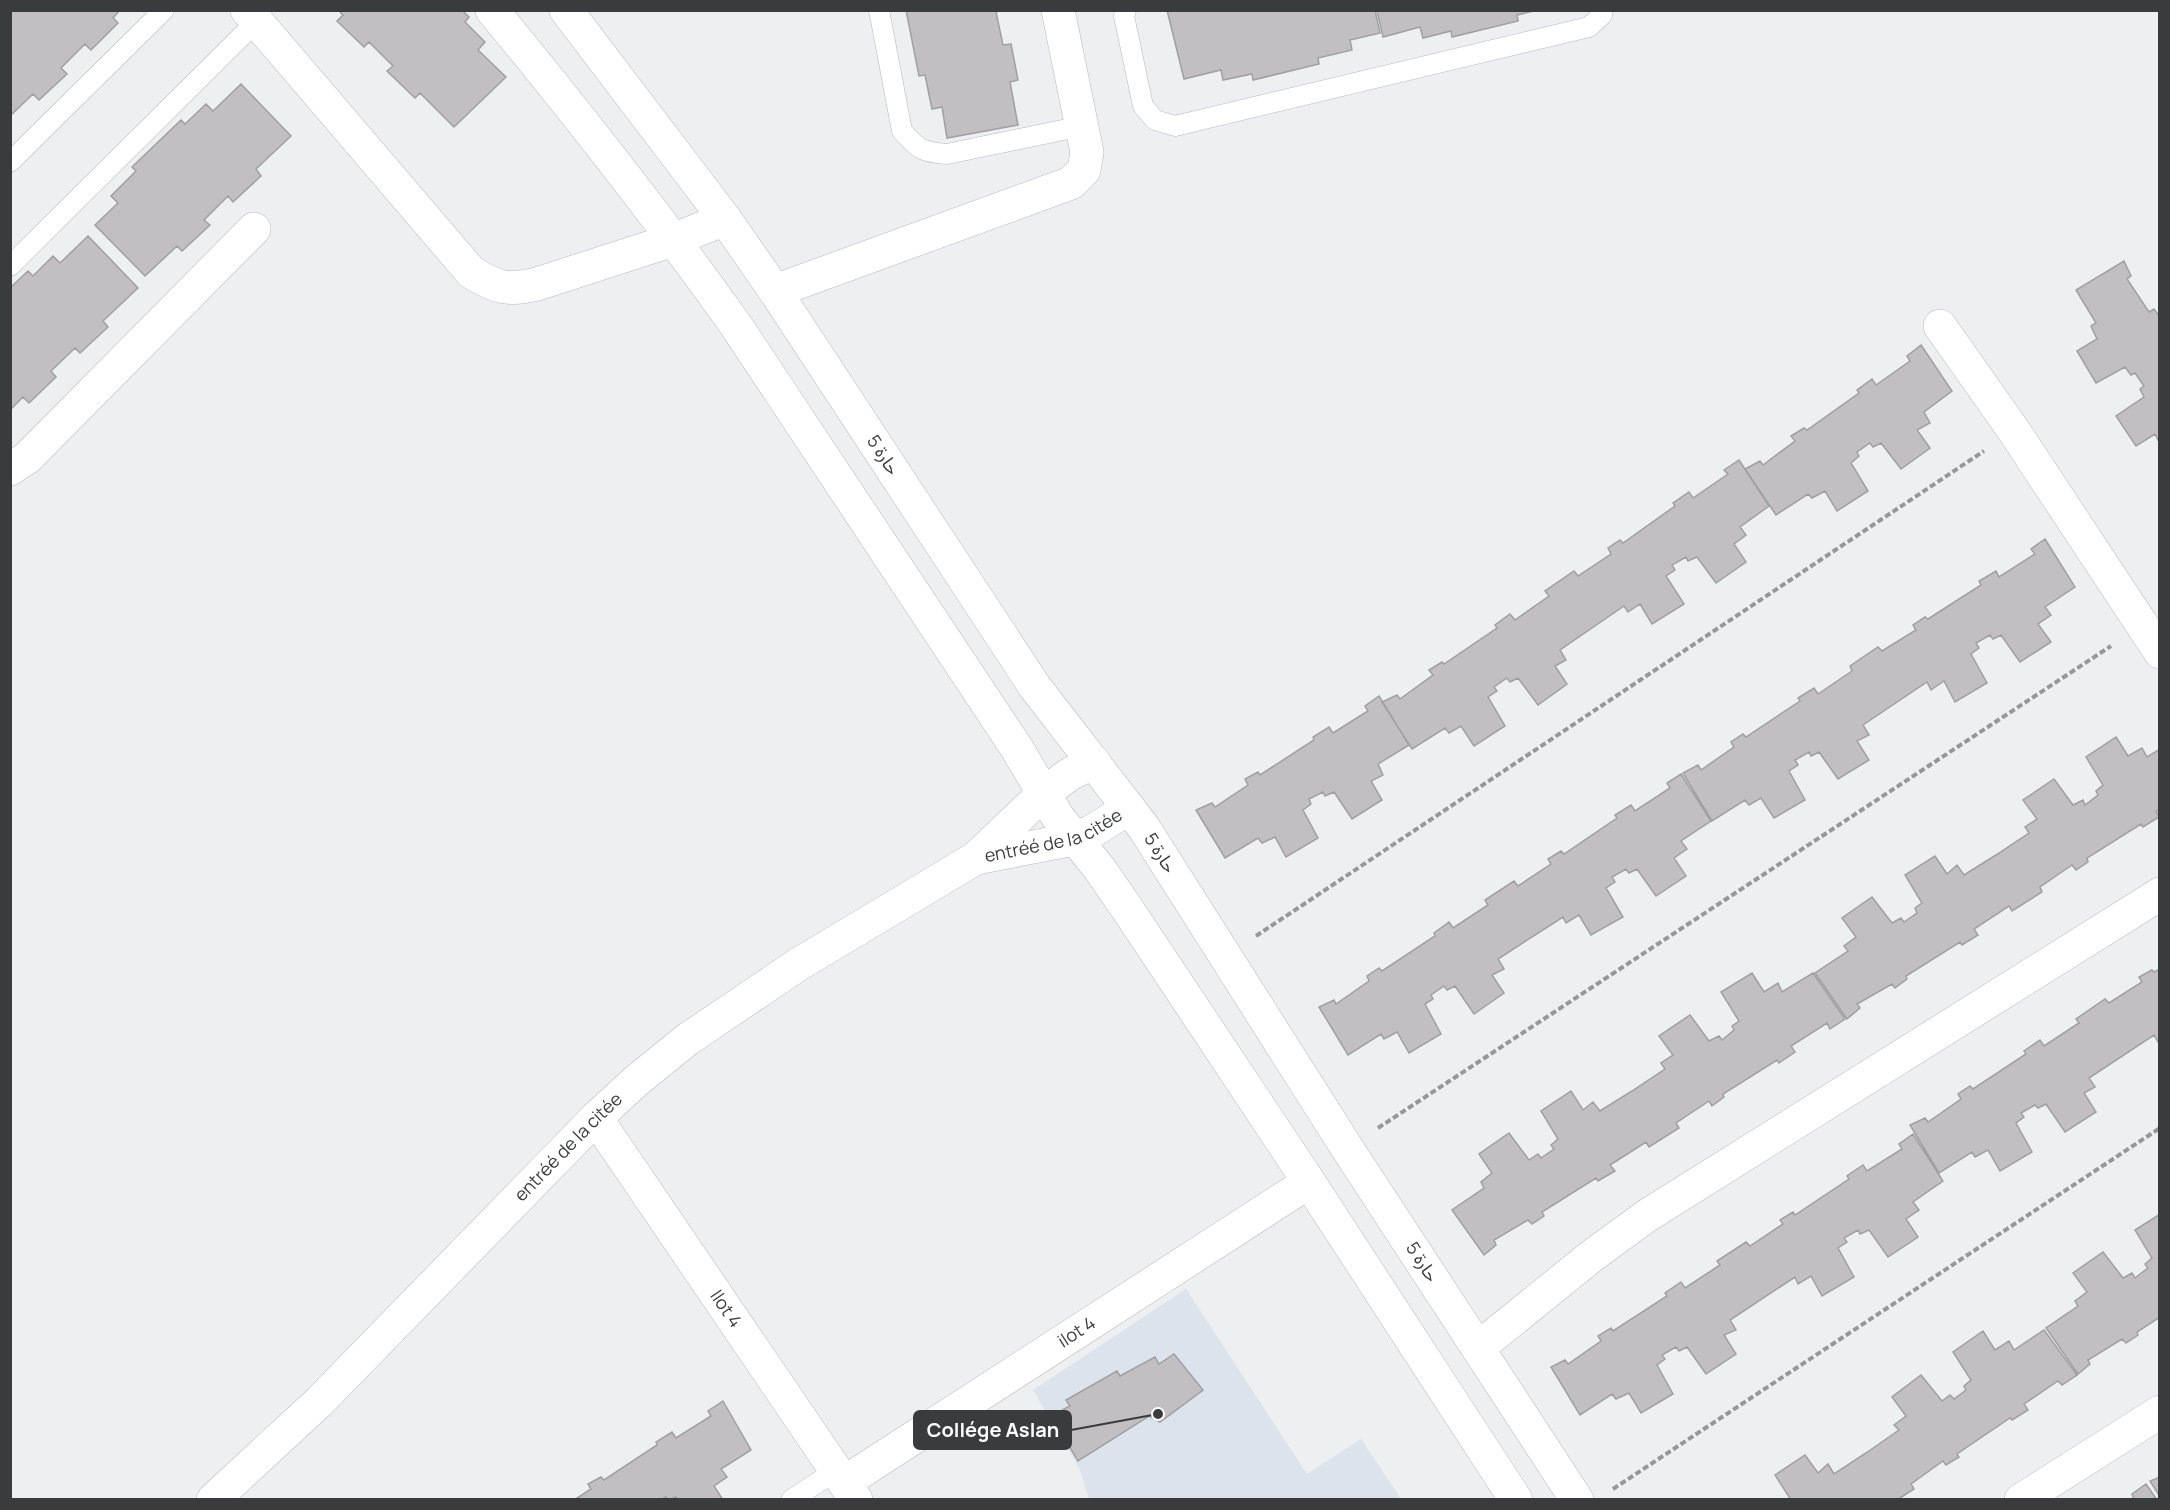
<svg xmlns="http://www.w3.org/2000/svg" width="2170" height="1510" viewBox="0 0 2170 1510" font-family="Manrope,'Noto Sans Arabic',sans-serif">
  <style>
    .built { fill: #dde3ec }
    .building { fill: #c1bfc2; stroke: #a09fa2; stroke-width: 1.5 }
    .lines { fill: none; stroke-linecap: round; stroke-linejoin: round }
    .service-casing { stroke: #b8b9bb; stroke-width: 21 }
    .minor-casing { stroke: #b8b9bb; stroke-width: 34 }
    .tertiary-casing { stroke: #b8b9bb; stroke-width: 34 }
    .path { stroke: #969799; stroke-width: 4; stroke-dasharray: 6 3; stroke-linecap: butt }
    .service { stroke: #fff; stroke-width: 20 }
    .minor { stroke: #fff; stroke-width: 33 }
    .tertiary { stroke: #fff; stroke-width: 33 }
    .labels { text-anchor: middle; stroke-width: 4.5; stroke-linejoin: round; paint-order: stroke }
    .street-label { font-size: 18px; fill: #3a3b3c; stroke: #fff }
    .leader { fill: none; stroke: #3a3b3c; stroke-width: 2 }
    .callout-dot { fill: #3a3b3c; stroke: #fff; stroke-width: 2 }
    .callout { fill: #3a3b3c; stroke: #3a3b3c; stroke-width: 2 }
    .callout-label { font-size: 20px; text-anchor: middle; font-weight: bold; fill: #fff }
  </style>
  <rect width="100%" height="100%" fill="#edeff1"/>
  <path class="built" d="M1186 1289 1307 1474 1361 1439 1401 1499H1089L1079 1468 1033 1390Z"/>
  <path class="building" d="M10 10H120L113 18 118 23 91 50 85 44 61 68 67 74 39 100 33 94 10 116Z
    M338 10H462L469 17 465 22 485 42 478 50 506 77 454 127 420 93 415 98 387 71 393 66 369 42 364 47 337 21 343 15Z
    M906 10H1002L996 12 1003 45 1011 44 1018 80 1010 82 1018 125 947 138 942 107 932 109 925 75 919 76Z
    M1167 10H1375L1380 33 1350 40 1352 50 1318 58 1319 64 1253 80 1252 74 1223 80 1221 70 1184 79Z
    M1377 10H1538L1517 15 1518 21 1452 37 1451 31 1423 38 1420 27 1383 37Z
    M241 84 291 136 256 169 261 176 233 202 228 196 204 220 210 225 182 251 177 246 145 276 95 225 118 203 111 196 136 171 132 167 181 120 185 124 206 104 213 111Z
    M88 236 138 288 103 321 108 327 80 353 75 348 51 371 56 377 29 403 23 397 10 410V288L28 271 33 276 53 256 60 263Z
    M2124 261 2131 276 2127 279 2149 312 2154 309 2160 317V444L2155 434 2136 446 2116 416 2144 397 2140 389 2144 386 2135 373 2131 375 2125 367 2096 383 2077 351 2097 339 2091 326 2096 323 2076 290Z
    M1921 345 1952 391 1924 412 1930 423 1917 430 1930 448 1901 469 1881 443 1873 447 1870 443 1857 452 1859 456 1851 463 1868 491 1837 511 1825 491 1812 498 1808 494 1776 515 1745 469 1760 461 1763 465 1795 441 1791 436 1804 428 1807 430 1859 393 1857 390 1872 379 1876 385 1910 361 1907 356Z
    M1739 460 1769 506 1740 527 1746 535 1734 544 1746 562 1716 583 1697 557 1688 561 1686 557 1672 565 1675 570 1666 576 1684 604 1652 624 1640 604 1628 612 1624 606 1560 650 1566 660 1555 666 1567 684 1538 705 1518 678 1510 682 1507 678 1494 687 1497 691 1488 697 1505 726 1474 746 1461 726 1449 733 1445 728 1412 749 1382 702 1397 695 1400 699 1433 675 1429 670 1442 662 1444 664 1497 628 1495 625 1510 614 1515 620 1549 596 1545 591 1574 571 1578 576 1611 554 1608 548 1620 540 1623 543 1675 506 1673 503 1689 492 1693 498 1728 474 1724 470Z
    M2045 539 2075 587 2045 607 2051 615 2038 624 2051 642 2020 662 2001 635 1993 639 1990 635 1976 643 1979 648 1971 654 1987 683 1955 702 1944 681 1931 690 1927 682 1863 725 1869 735 1857 741 1869 760 1838 779 1819 752 1811 756 1809 752 1795 760 1798 765 1789 771 1805 800 1774 818 1761 798 1749 805 1745 800 1712 821 1683 773 1698 765 1701 770 1734 747 1731 742 1743 734 1746 737 1800 701 1798 698 1814 688 1818 694 1852 671 1850 666 1878 647 1882 651 1916 630 1913 625 1925 617 1928 619 1981 585 1979 581 1996 571 1999 577 2035 554 2031 549Z
    M1379 696 1409 745 1378 764 1383 775 1371 781 1382 800 1352 819 1334 792 1325 796 1323 792 1309 799 1311 804 1303 810 1318 838 1286 857 1275 837 1262 843 1258 838 1225 858 1196 810 1212 803 1215 807 1248 785 1245 779 1258 772 1260 775 1314 740 1313 737 1329 727 1333 733 1368 711 1365 706Z
    M2116 737 2128 756 2142 748 2147 757 2160 749V809L2156 811 2159 817 2143 827 2141 824 2087 858 2088 862 2076 870 2072 865 2040 887 2042 892 2012 911 2009 906 1974 929 1978 935 1962 945 1960 942 1906 976 1907 979 1895 988 1892 984 1857 1004 1860 1008 1847 1019 1815 973 1848 951 1844 946 1856 937 1842 918 1872 897 1892 923 1901 918 1904 922 1917 913 1915 908 1922 903 1905 875 1935 856 1947 874 1957 865 1964 875 1996 855 2029 833 2025 827 2037 819 2023 800 2054 779 2073 805 2083 800 2085 805 2098 795 2096 791 2103 785 2086 757Z
    M1681 774 1711 821 1681 841 1687 849 1674 858 1686 876 1656 896 1637 869 1629 873 1626 869 1612 877 1615 882 1606 888 1623 917 1591 935 1579 915 1566 923 1563 917 1498 959 1504 969 1492 975 1504 993 1474 1014 1455 986 1447 990 1444 986 1431 995 1433 999 1425 1004 1441 1034 1409 1053 1397 1032 1384 1039 1381 1034 1348 1055 1319 1007 1334 1000 1336 1004 1369 981 1367 976 1379 968 1382 971 1435 936 1434 933 1449 922 1453 928 1488 905 1485 900 1514 881 1518 886 1551 864 1548 859 1561 851 1564 854 1617 818 1615 815 1631 805 1635 811 1670 788 1667 783Z
    M2160 969V1041L2158 1042 2154 1035 2089 1078 2095 1087 2084 1093 2096 1112 2065 1132 2046 1104 2038 1108 2035 1105 2021 1113 2024 1117 2016 1123 2032 1152 2000 1171 1988 1150 1975 1157 1972 1152 1939 1173 1910 1125 1925 1118 1928 1122 1961 1099 1958 1094 1970 1086 1973 1089 2026 1054 2024 1051 2040 1040 2044 1046 2079 1023 2076 1019 2105 999 2109 1003 2142 982 2139 977 2152 970 2154 972Z
    M1752 973 1764 992 1778 983 1782 992 1813 973 1845 1019 1830 1029 1827 1023 1791 1046 1795 1052 1779 1063 1777 1060 1723 1094 1724 1097 1712 1106 1709 1101 1676 1123 1679 1128 1649 1147 1646 1142 1610 1165 1615 1171 1598 1181 1596 1178 1542 1212 1544 1216 1532 1224 1528 1220 1494 1240 1496 1245 1484 1255 1452 1210 1484 1188 1481 1182 1492 1173 1479 1154 1509 1133 1529 1160 1538 1154 1541 1158 1554 1149 1551 1145 1558 1139 1541 1111 1571 1091 1583 1110 1593 1102 1600 1111 1632 1091 1665 1069 1661 1063 1673 1055 1659 1036 1690 1015 1709 1041 1719 1036 1722 1040 1734 1030 1732 1026 1739 1021 1721 992Z
    M1913 1134 1943 1181 1913 1202 1919 1210 1906 1219 1918 1237 1888 1257 1869 1230 1860 1234 1858 1230 1844 1238 1847 1242 1838 1248 1854 1277 1822 1296 1811 1276 1798 1284 1795 1277 1730 1320 1736 1330 1724 1335 1736 1354 1706 1374 1687 1347 1679 1351 1676 1347 1662 1355 1665 1359 1657 1365 1673 1394 1641 1413 1629 1393 1616 1399 1612 1394 1580 1415 1551 1367 1565 1360 1568 1364 1601 1341 1598 1336 1611 1328 1613 1331 1667 1296 1665 1293 1681 1282 1685 1288 1720 1265 1717 1261 1746 1242 1750 1246 1783 1224 1780 1220 1793 1212 1795 1215 1849 1179 1847 1176 1863 1165 1867 1171 1902 1149 1899 1144Z
    M2160 1214V1317L2137 1332 2138 1335 2126 1343 2122 1339 2088 1360 2090 1364 2078 1374 2046 1328 2078 1306 2075 1301 2087 1292 2073 1273 2103 1252 2123 1278 2132 1273 2135 1278 2148 1268 2145 1264 2152 1258 2135 1230Z
    M2044 1330 2077 1375 2062 1385 2058 1381 2024 1404 2028 1410 2012 1420 2010 1418 1957 1454 1959 1457 1946 1465 1943 1461 1911 1484 1914 1489 1897 1500H1791L1775 1475 1805 1455 1818 1473 1828 1464 1834 1474 1866 1453 1899 1430 1894 1425 1906 1416 1892 1397 1921 1375 1942 1401 1950 1395 1954 1399 1966 1390 1964 1386 1971 1380 1953 1352 1983 1331 1995 1350 2009 1341 2014 1350Z
    M1174 1354 1203 1390 1160 1422 1149 1416 1078 1461 1051 1416 1070 1406 1066 1400 1117 1371 1120 1376 1155 1357 1159 1364Z
    M723 1401 751 1450 721 1469 727 1477 714 1486 723 1500H678L676 1497 668 1500 666 1497 660 1500H574L591 1489 588 1484 601 1477 604 1480 657 1445 656 1442 672 1432 676 1438 711 1416 708 1411Z
    M2160 1477V1497L2150 1481Z
    M2146 1484 2157 1500H2134L2132 1494Z"/>
  <g class="lines">
    <g class="service-casing">
      <path id="service" d="M879 10 902 131C919 150 922 152 947 154L1082 126
        M1126 10 1124 16 1143 106 1155 120 1175 126 1589 27 1602 15V10
        M10 162 164 10
        M10 266 257 21
        M791 1500 837 1470"/>
    </g>
    <g class="minor-casing">
      <g id="minor">
        <path d="M247 10 471 272C496 288 509 291 537 284L673 240 725 219"/>
        <path d="M775 291 1071 183 1084 170 1087 152 1058 10"/>
        <path d="M1940 326 2014 431 2160 652"/>
        <path d="M10 469 27 458 254 229"/>
        <path id="s1" d="M596 1118 856 1500"/>
        <path d="M1478 1348 1593 1255 1648 1215 2160 894"/>
        <path id="s2" d="M845 1482 1309 1182"/>
        <path d="M2021 1500 2160 1412"/>
      </g>
    </g>
    <g class="tertiary-casing">
      <g id="tertiary">
        <path d="M492 10C576 112 658 216 735 324L1016 747 1057 816 1099 868 1126 907 1309 1182 1516 1500"/>
        <path d="M566 10 725 219 775 291 1035 687 1144 828 1347 1148 1577 1500"/>
        <path id="s3" d="M976 858 1074 839 1091 832 1129 808"/>
        <path id="s4" d="M213 1500 319 1402 596 1118 636 1081 688 1039 799 964 976 858 1043 794 1070 774 1094 762"/>
      </g>
    </g>
    <path class="path" d="M1256 936 1984 451
      M1378 1128 2111 646
      M1613 1489 2160 1128"/>
    <use href="#service" class="service"/>
    <use href="#minor" class="minor"/>
    <use href="#tertiary" class="tertiary"/>
  </g>
  <g class="labels">
    <g class="street-label">
      <text transform="translate(883 455) rotate(57)" y="6">حارة 5</text>
      <text dy="6" stroke="none"><textPath href="#s3" startOffset="81">entréé de la citée</textPath></text>
      <text transform="translate(1160 853) rotate(58)" y="6">حارة 5</text>
      <text dy="6" stroke="none"><textPath href="#s4" startOffset="501">entréé de la citée</textPath></text>
      <text transform="translate(1422 1262) rotate(57)" y="6">حارة 5</text>
      <text dy="6" stroke="none"><textPath href="#s1" startOffset="231">Ilot 4</textPath></text>
      <text dy="6" stroke="none"><textPath href="#s2" startOffset="276">ilot 4</textPath></text>
    </g>
  </g>
  <path class="leader" d="M1158 1414L1071 1430"/>
  <circle class="callout-dot" cx="1158" cy="1414" r="6"/>
  <rect class="callout" x="914" y="1411" width="157" height="38" rx="6"/>
  <g class="callout-label">
    <text x="993" y="1437">Collége Aslan</text>
  </g>
  <rect width="2170" height="1510" fill="none" stroke="#3a3b3c" stroke-width="24"/>
</svg>
